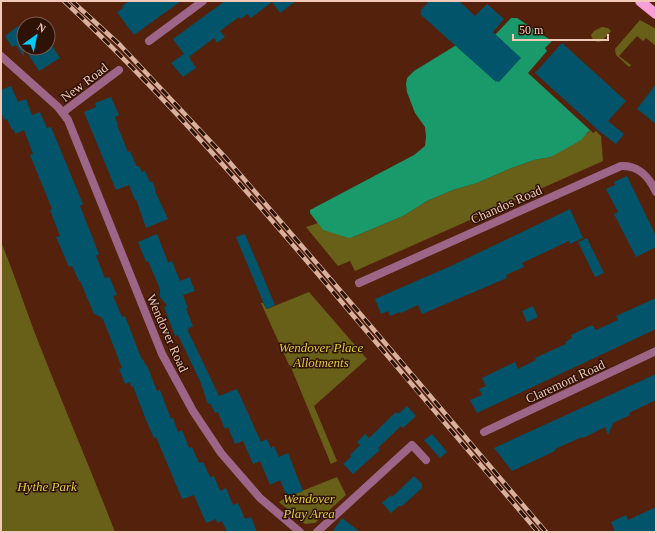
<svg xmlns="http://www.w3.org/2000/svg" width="657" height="533" viewBox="0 0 657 533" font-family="'Times New Roman',serif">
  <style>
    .green { fill: #685f19 }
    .water { fill: #1a996b }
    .building { fill: #015469 }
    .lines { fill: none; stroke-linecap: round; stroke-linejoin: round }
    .minor { stroke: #9d6688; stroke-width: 8 }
    .primary { stroke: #f99fd7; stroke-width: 10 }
    .rail-casing { stroke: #d9af9e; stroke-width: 4.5 }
    .rail { stroke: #2e1206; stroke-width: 3; stroke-dasharray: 9; stroke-linecap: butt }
    .labels { text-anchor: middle; stroke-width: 3; stroke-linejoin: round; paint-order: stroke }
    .street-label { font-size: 13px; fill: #f2c9b9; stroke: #2e1206 }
    .park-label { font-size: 13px; font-style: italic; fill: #dfcd3e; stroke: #2e1206 }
  </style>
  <rect width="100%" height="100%" fill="#54220c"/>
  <path class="green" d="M640 20 656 29V46L646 38 643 41 637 36 619 56 631 65 629 67 616 55 615 49Z
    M602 27 608 28 611 31 610 32 602 41 597 42 592 38 591 35 594 31Z
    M590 130 593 133 596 131 601 136 603 161 355 271 350 261 338 266 306 227 318 223 323 230 353 237 403 216 427 201 453 190 477 183 509 169 534 160 551 157 588 133Z
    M1 242C13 271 23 301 34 331 60 398 89 465 115 532H1Z
    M309 292 367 359 314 406 337 461 331 464 290 365H289L261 303H263L267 309Z
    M337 477 346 495 315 523 305 524 279 502 287 497Z"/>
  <path class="water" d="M511 18H517L552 41 545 48 547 51 528 73 590 130 581 140 551 157 534 160 509 169 477 183 453 190 427 201 403 216 353 237 349 238 323 230 310 213V210L414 155 425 146 426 137 425 127 415 113 407 92 406 84 407 78 414 71 463 41 496 34Z"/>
  <path class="building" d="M129 1H181L134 35 117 12 123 8 122 6Z
    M225 1H296L280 13 272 2 251 18 247 14 241 19 239 17 220 31 225 37 217 43 214 38 189 57 196 68 183 77 171 63 184 54 173 39Z
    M429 1H459L475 16 487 4 504 19 493 32 521 58 499 82 497 81 496 82 420 14 422 12 420 11Z
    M24 25V48H47L48 49V39L60 58 39 71 24 48V57L16 45 12 47 5 36 18 26 20 28Z
    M562 43 626 101 608 121 624 134 616 144 599 131 535 73Z
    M656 84V124L637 109Z
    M11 86 18 102 26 99 32 115 40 112 47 128 51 127 83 204 80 206 99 254 96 256 105 278 109 277 112 283 117 295 113 296 122 317 125 316 142 360 143 359 146 366 147 365 157 391 160 390 171 419 173 418 178 432 182 430 189 448 192 447 199 463 203 462 210 477 214 476 220 491 226 488 233 505 238 503 245 519 251 517 257 532H227L222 521 217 523 216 519 206 523 194 495 182 499 156 437 154 438 146 420 133 386 131 387 130 382 125 384 119 369 122 368 103 319 102 320 101 317 94 314 80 281H79L72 266 69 267 56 237 60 236 50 210 52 209 30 155 33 154 24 130 15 134 14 130H12L7 119 4 120 1 111V90Z
    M111 97 119 115 115 117 118 125H117L128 152 130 151 137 167 139 166 142 172 145 171 150 182 152 181 156 191H155L168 219 146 228 136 199 135 200 129 185 116 190 84 112 96 107 95 103Z
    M627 176 656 236V247L636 257 614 214 618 212 606 189 615 185 614 182Z
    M570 209 583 238 570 244 569 241 522 263 524 267 506 275 507 278 422 314 418 305 401 313 400 312 390 316 388 311 381 314 375 299 451 266Z
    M157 234 168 262 172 261 180 281 190 277 192 284 195 291 183 295 188 308H186L187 311 193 326 188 329V331L219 396 237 389 261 442 267 439 271 448 274 446 279 457 288 453 303 491 287 497 280 480 270 485 260 461 253 464 243 441 235 444 228 427 225 429 218 412 215 413 210 403 208 404 200 381 178 335 175 336 164 307 167 306 160 297V289L148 261 146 262 138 242Z
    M245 234 275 305 266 309 236 237Z
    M587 238 604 273 595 277 578 242Z
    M656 298V329L477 413 470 400 482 395 479 389 486 386 482 378 515 362 518 369 536 360 535 358 566 344 565 342 572 338 571 335 592 325 596 330 618 320 616 316Z
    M533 306 538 317 527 322 522 311Z
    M656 374V400L629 413 630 415 613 423 608 435 605 427 583 438 582 437 555 449 556 450 551 453 512 471 494 448Z
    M407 406 416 416 403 428 401 426 378 448 380 450 353 474 343 464 352 456 350 455 360 445 357 442 365 434 369 438 396 412 398 414Z
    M432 434 447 452 440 458 424 440Z
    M414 476 422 484V488L401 507 400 505 391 513 382 503 391 495 392 497Z
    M656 507V532H615L611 522 626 515 628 520Z
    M342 518 360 532H332Z"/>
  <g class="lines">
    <path class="minor" d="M149 41 203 1
      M1 56 58 107 68 120 162 354 193 411 221 453 260 498 300 532
      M63 112 119 70
      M359 283 621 166C639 165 649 177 656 192
      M484 432 656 351
      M317 532 412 445 426 460"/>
    <path class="primary" d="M640 1 656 14"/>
    <g class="rail-casing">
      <path id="rail" d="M64 1C165 95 256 201 345 306 409 382 474 457 538 532
        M72 1 120 45 225 157 345 296 546 532"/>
    </g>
    <use href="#rail" class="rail"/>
  </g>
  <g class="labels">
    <g class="street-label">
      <text transform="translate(84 82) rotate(-37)" y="5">New Road</text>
      <text transform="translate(506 204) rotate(-24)" y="5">Chandos Road</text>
      <text transform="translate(168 333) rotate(66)" y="5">Wendover Road</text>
      <text transform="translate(565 381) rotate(-25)" y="5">Claremont Road</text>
    </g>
    <g class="park-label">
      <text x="321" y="352">Wendover Place<tspan x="321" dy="15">Allotments</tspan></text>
      <text x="47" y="491">Hythe Park</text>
      <text x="309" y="503">Wendover<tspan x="309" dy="15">Play Area</tspan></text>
    </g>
  </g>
  <rect width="657" height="533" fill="none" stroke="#f2c9b9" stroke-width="4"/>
  <g transform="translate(36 36) rotate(33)"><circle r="19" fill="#2e1206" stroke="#7c5b4e"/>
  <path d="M0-3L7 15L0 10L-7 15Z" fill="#03cbf9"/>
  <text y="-6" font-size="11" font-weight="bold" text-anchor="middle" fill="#f2c9b9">N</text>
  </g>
  <path d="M513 34v6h95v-6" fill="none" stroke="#f2c9b9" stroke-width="2"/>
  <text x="519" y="34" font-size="12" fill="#f2c9b9" stroke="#2e1206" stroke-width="3" paint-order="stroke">50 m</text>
</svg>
